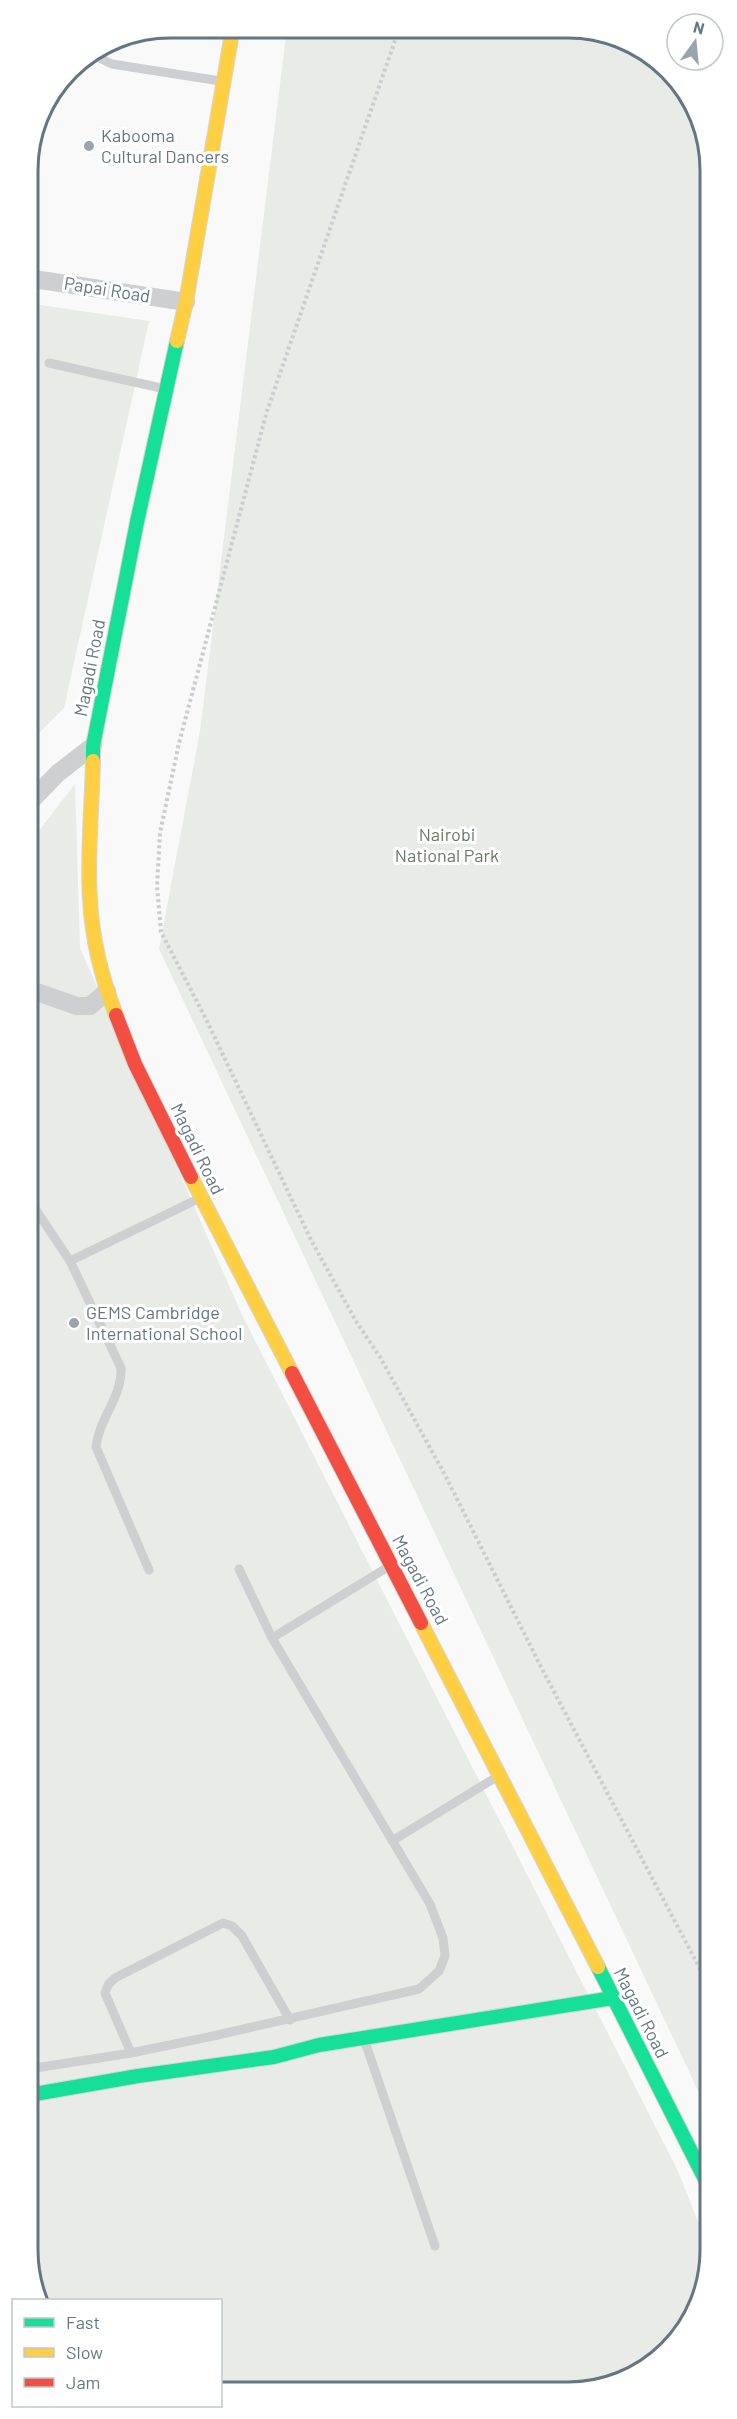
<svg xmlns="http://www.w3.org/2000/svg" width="737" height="2419" viewBox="0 0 737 2419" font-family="Barlow,sans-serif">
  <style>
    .green { fill: #e8ebe6 }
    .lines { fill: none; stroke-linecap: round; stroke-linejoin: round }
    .fast-casing { stroke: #d5d6d7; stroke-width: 16 }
    .slow-casing { stroke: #d5d6d7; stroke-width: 16 }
    .jam-casing { stroke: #d5d6d7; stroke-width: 16 }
    .path { stroke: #cbcccd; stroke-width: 4; stroke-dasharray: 3 3; stroke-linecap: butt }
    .lane { stroke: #cecfd0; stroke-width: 9 }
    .street { stroke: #cecfd0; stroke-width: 18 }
    .fast { stroke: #16e098; stroke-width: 14 }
    .slow { stroke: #ffcf43; stroke-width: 14 }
    .jam { stroke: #f24e42; stroke-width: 14 }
    .poi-dot { fill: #99a4ac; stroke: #fff; stroke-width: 2 }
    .labels { text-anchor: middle; stroke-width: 6; stroke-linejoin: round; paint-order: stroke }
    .poi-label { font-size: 18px; fill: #657683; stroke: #fff; text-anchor: start }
    .street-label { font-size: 18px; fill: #657683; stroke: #fff }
    .park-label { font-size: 18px; fill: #687a64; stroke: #fff }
    .rim { fill: none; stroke: #657683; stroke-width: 3 }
  </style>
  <rect width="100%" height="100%" fill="#f9f9f9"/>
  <path class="green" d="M287 28 595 30 668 69 707 142 710 2116 159 949 200 731Z
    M27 303 149 321 64 708 28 744Z
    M75 784 80 948 242 1315 678 2171 710 2252 699 2304 674 2344 638 2373 595 2389H221L220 2300H42L30 2277 28 845Z"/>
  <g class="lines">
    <g class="fast-casing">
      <path id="fast" d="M93 761V746L137 522 177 341
        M598 1967 710 2189
        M29 2095 138 2076 274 2057 319 2045 613 1998"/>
    </g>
    <g class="slow-casing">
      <path id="slow" d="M177 341 186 302 233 27
        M93 761C92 807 87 854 90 899 92 938 102 979 116 1015
        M191 1177 292 1373
        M421 1623 598 1967"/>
    </g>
    <g class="jam-casing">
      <path id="jam" d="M116 1015 135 1064 191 1177
        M292 1373 421 1623"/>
    </g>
    <path class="path" d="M399 29 267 411 179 743 160 833 157 886 161 932 206 1019 311 1240 357 1323 380 1357 445 1475 541 1667 709 1986"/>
    <path class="lane" d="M91 54 112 64 220 81
      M49 363 161 388
      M28 1198 70 1261
      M149 1570 96 1447C99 1418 122 1398 121 1368L70 1261 196 1200
      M272 1638 388 1567
      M392 1841 495 1778
      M364 2039 435 2246
      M131 2053 105 1993 108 1985 115 1978 223 1923 232 1926 242 1936 290 2020
      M29 2069 131 2053 213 2036 419 1989 439 1971 445 1956 443 1938 430 1904 272 1638 239 1569"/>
    <path class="street" d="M27 278 186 302
      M28 804 58 773 93 746
      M28 989 77 1006H90L107 991"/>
    <use href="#fast" class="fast"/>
    <use href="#slow" class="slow"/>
    <use href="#jam" class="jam"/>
  </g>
  <g class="poi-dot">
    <circle cx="89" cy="146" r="6"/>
    <circle cx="74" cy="1323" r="6"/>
  </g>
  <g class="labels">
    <g class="poi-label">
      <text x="101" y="142">Kabooma<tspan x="101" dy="21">Cultural Dancers</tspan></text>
      <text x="86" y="1319">GEMS Cambridge<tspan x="86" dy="21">International School</tspan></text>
    </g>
    <g class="street-label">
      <text transform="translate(107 290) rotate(9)" y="6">Papai Road</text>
      <text transform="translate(90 668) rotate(-79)" y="6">Magadi Road</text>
      <text transform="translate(197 1149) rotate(64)" y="6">Magadi Road</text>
      <text transform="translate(420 1580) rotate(62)" y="6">Magadi Road</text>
      <text transform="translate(641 2013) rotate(63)" y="6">Magadi Road</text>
    </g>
    <g class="park-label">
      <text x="447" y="841">Nairobi<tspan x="447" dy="21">National Park</tspan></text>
    </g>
  </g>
  <path d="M0 0H737V2419H0ZM170 38H568A132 132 0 0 1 700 170V2250A132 132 0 0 1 568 2382H170A132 132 0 0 1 38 2250V170A132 132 0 0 1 170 38Z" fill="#fff" fill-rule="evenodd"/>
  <path class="rim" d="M170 38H568A132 132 0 0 1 700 170V2250A132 132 0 0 1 568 2382H170A132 132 0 0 1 38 2250V170A132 132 0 0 1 170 38Z"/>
  <rect x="12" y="2299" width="210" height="108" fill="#ffffff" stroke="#c1c8cd" stroke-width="1.5"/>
  <rect x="24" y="2318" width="30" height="9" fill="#16e098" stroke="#c1c8cd" stroke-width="1.5"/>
  <text x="66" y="2329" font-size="18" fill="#657683">Fast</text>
  <rect x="24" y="2348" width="30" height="9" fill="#ffcf43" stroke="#c1c8cd" stroke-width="1.5"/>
  <text x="66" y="2359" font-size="18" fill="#657683">Slow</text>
  <rect x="24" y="2378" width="30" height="9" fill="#f24e42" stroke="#c1c8cd" stroke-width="1.5"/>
  <text x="66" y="2389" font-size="18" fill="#657683">Jam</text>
  <g transform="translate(695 42) rotate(15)"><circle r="28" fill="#ffffff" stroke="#c1c8cd" stroke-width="1.5"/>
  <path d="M0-4.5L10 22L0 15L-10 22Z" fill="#99a4ac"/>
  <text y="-9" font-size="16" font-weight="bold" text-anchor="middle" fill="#657683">N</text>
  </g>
</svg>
